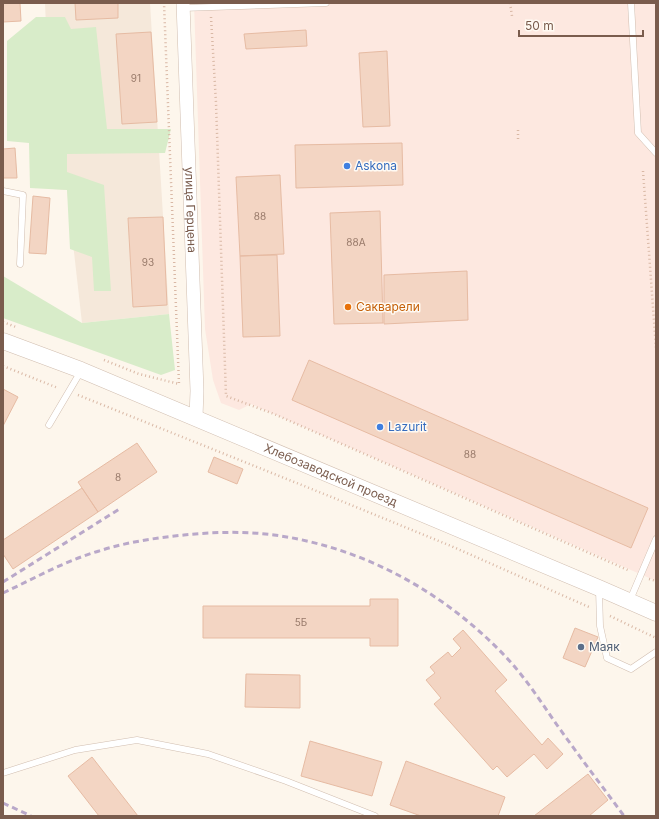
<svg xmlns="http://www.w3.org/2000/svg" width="659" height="819" viewBox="0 0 659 819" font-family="Inter,sans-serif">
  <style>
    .residential { fill: #f5e8da }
    .commercial { fill: #fde8e0 }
    .green { fill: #d8ecc9 }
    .building { fill: #f3d5c3; stroke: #e6bba3 }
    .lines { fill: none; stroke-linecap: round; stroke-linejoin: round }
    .service-casing { stroke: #d1beb0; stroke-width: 7 }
    .minor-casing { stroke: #d1beb0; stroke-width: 14 }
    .tertiary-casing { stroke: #d1beb0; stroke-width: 17 }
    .path { stroke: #d9b8a5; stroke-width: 2.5; stroke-dasharray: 1 3; stroke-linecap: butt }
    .service { stroke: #fff; stroke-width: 6 }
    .minor { stroke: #fff; stroke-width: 13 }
    .tertiary { stroke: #fff; stroke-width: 16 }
    .rail { stroke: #b9a8c9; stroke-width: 3; stroke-dasharray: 6 4; stroke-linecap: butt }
    .shop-dot { fill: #3f7fe0; stroke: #fffaf3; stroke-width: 1.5 }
    .food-dot { fill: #e8710a; stroke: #fffaf3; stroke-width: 1.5 }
    .service-dot { fill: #5c6f8a; stroke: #fffaf3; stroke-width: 1.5 }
    .labels { text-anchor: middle; stroke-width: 3; stroke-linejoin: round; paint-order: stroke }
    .number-label { font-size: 10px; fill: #987a6a }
    .shop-label { font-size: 12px; fill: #366cbe; stroke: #fffaf3; text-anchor: start }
    .street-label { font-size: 12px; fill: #7a5c4d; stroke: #fffaf3 }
    .food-label { font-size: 12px; fill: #c56008; stroke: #fffaf3; text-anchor: start }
    .service-label { font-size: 12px; fill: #4e5e75; stroke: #fffaf3; text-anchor: start }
  </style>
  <rect width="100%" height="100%" fill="#fdf6ec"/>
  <path class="residential" d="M45 3H150L169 314 82 323 67 190 53 189Z"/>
  <path class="commercial" d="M194 3H656V581L251 404 239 410 221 403 213 380 205 329Z"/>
  <path class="green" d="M36 17H65L71 29 96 27 107 129H171L165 153 67 154V172L104 185 111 291H94L92 257 70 249 67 190 30 188 29 143 7 141V41Z
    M3 276 82 323 169 314 175 370 161 375 3 318Z"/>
  <path class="building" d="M3 3H20L21 21 3 22Z
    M75 3H118V18L76 20Z
    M306 30 307 46 246 49 244 34Z
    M151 32 157 122 122 124 116 34Z
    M387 51 390 126 363 127 359 53Z
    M402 143 403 185 296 188 295 145Z
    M15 148 17 178H3V149Z
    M280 175 284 254 240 256 236 177Z
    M33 196 50 198 46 254 29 253Z
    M380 211 383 323 334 324 330 213Z
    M163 217 167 305 133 307 128 218Z
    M277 255 280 336 243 337 240 256Z
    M467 271 468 320 384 324V275Z
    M309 360 648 508 631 548 292 400Z
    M3 389 18 397 3 426Z
    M137 443 157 472 98 512 78 482Z
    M214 457 243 469 237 484 208 472Z
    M82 488 98 512 13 569 3 554V540Z
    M370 599H398V646H370V638H203V606H370Z
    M575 628 598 637 585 667 563 658Z
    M463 630 507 680 495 691 542 745 548 738 563 754 547 769 534 754 507 777 497 766 493 770 434 704 441 698 426 680 435 673 430 667 448 652 452 657 461 648 453 639Z
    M246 674 300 675V708L245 707Z
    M310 741 382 762 372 796 301 776Z
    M92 757 138 816H99L68 776Z
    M406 761 505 797 498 816H421L390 805Z
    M588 774 608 800 589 816H534Z"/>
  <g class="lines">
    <g class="service-casing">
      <path id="service" d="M631 3 638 133 656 153
        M183 8 326 3
        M3 191 23 195 20 264
        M49 425 81 371
        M599 589 600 626 607 658 631 669 656 652
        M630 600 656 539
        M3 773 75 750 137 740 208 754 286 781 375 816"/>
    </g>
    <g class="minor-casing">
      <g id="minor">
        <path id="s1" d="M183 3 197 391 196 417"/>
      </g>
    </g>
    <g class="tertiary-casing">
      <g id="tertiary">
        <path id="s2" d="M3 341 81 370 599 588 656 613"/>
      </g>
    </g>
    <path class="path" d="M510 3 512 16
      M211 17 216 103 226 396 274 414 630 571
      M518 130V142
      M643 171 656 348
      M3 322 16 327
      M104 360 139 374 179 384 164 3
      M3 366 58 388
      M78 395 334 498 451 546 589 607
      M649 579 656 581
      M610 616 656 638"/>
    <use href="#service" class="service"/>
    <use href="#minor" class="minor"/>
    <use href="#tertiary" class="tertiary"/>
    <path class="rail" d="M3 582 121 508
      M3 593C35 578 65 561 99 551 127 542 155 538 184 535 213 532 244 531 274 535 363 547 444 592 505 656 525 677 541 702 557 725 579 756 602 786 624 816
      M3 803 31 816"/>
  </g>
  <g class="shop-dot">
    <circle cx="347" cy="166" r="4"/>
    <circle cx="380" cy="427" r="4"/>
  </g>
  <circle class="food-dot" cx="348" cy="307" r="4"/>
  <circle class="service-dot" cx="581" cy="647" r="4"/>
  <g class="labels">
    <g class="number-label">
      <text x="136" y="82">91</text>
      <text x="260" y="220">88</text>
      <text x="356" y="246">88А</text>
      <text x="148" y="266">93</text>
      <text x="470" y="458">88</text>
      <text x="118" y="481">8</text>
      <text x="301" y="626">5Б</text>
    </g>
    <g class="shop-label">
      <text x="355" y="170">Askona</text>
      <text x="388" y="431">Lazurit</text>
    </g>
    <g class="street-label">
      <text dy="4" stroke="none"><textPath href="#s1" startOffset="207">улица Герцена</textPath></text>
      <text dy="4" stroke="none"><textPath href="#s2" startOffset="354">Хлебозаводской проезд</textPath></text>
    </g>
    <g class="food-label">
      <text x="356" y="311">Сакварели</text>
    </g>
    <g class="service-label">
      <text x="589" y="651">Маяк</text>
    </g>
  </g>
  <rect width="659" height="819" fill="none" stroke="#7a5c4d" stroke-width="8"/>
  <path d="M519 30v6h124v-6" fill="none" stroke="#7a5c4d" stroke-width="2"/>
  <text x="525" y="30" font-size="12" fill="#7a5c4d" stroke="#fffaf3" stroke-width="3" paint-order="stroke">50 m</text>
</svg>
